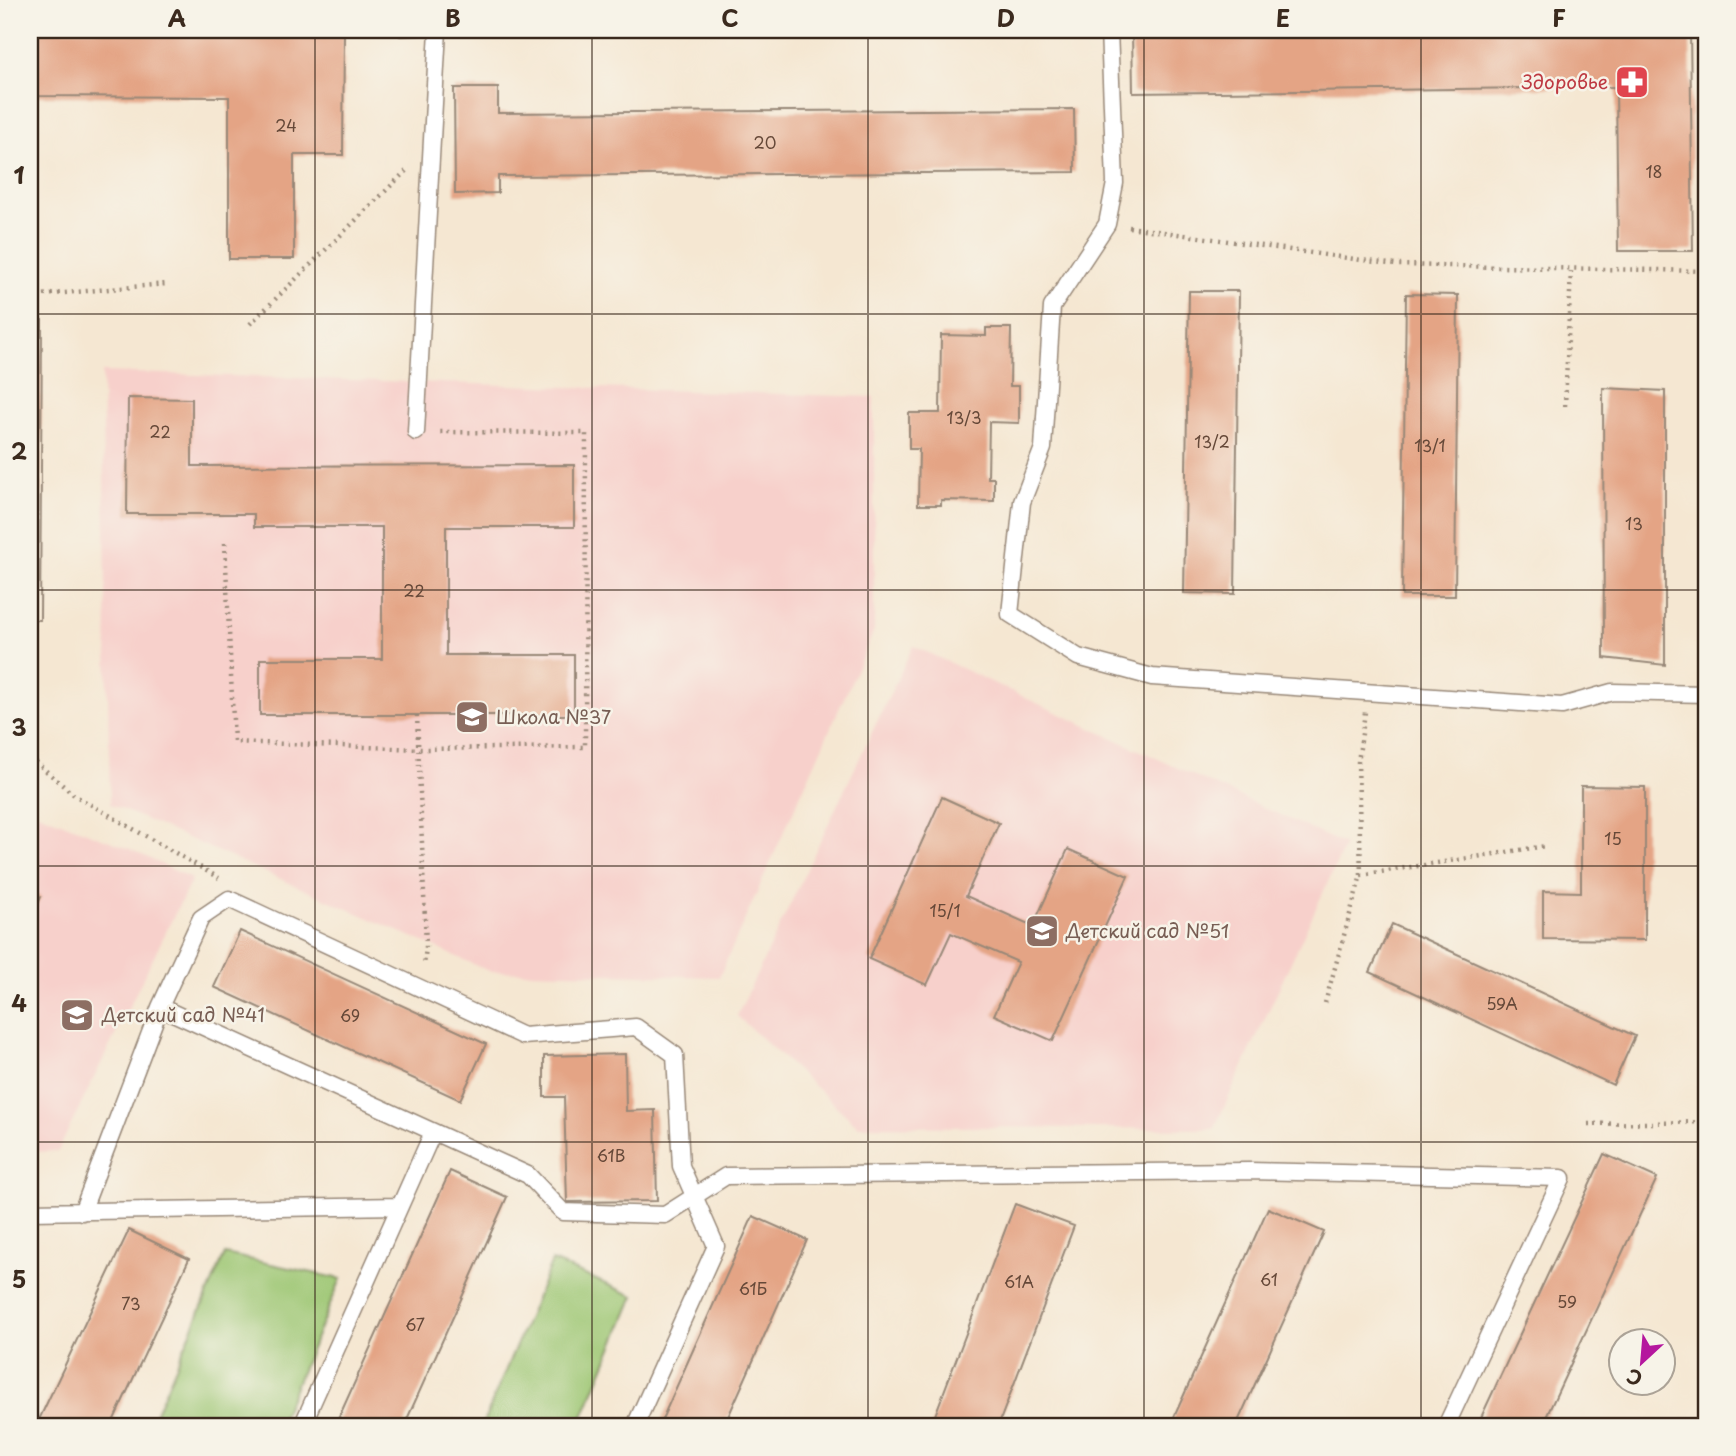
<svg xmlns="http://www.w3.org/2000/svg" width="1736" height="1456" viewBox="0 0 1736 1456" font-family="'Playpen Sans',sans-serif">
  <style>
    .built { fill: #f7d0cb }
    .green { fill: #9cc672; stroke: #6c7848; stroke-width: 2 }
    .building { fill: #e4a485 }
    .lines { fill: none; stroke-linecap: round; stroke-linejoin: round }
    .service-casing { stroke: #988878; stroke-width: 19 }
    .path { stroke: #988878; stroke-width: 4.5; stroke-dasharray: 2 5; stroke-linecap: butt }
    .service { stroke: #fff; stroke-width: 16 }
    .grid { fill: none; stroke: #3b2a1e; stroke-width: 2; stroke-opacity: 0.55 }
    .labels { text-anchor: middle; stroke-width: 5; stroke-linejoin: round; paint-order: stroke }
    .number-label { font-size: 16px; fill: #654838 }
    .health-label { font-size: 19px; fill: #be3a42; stroke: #f7f3e8; text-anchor: end }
    .education-label { font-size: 19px; fill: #785e54; stroke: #f7f3e8; text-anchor: start }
    .neatline { fill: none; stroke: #3b2a1e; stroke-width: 2.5 }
    .grid-label { font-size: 23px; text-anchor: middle; font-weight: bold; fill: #3b2a1e }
  </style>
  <rect width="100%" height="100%" fill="#f7f3e8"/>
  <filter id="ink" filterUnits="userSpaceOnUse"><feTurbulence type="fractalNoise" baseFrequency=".0143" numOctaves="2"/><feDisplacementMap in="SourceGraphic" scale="14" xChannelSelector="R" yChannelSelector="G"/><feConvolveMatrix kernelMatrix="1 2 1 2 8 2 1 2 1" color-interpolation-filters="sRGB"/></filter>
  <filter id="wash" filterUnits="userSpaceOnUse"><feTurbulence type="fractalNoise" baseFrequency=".00686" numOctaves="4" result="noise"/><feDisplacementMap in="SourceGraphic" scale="28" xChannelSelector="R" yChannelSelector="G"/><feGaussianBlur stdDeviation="1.57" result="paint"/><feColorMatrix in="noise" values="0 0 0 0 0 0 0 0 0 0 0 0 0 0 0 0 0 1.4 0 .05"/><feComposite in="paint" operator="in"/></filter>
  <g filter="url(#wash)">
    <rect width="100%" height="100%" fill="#f5e7d2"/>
    <path class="built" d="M102 372 874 397V631L719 977 489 971 110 804Z
      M913 646 1345 845 1214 1129 858 1126 737 1016Z
      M30 810 130 849 192 879 58 1151 30 1152Z"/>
    <path class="green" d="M225 1254 341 1279 278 1426H150Z
      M552 1261 634 1296 579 1426H482Z"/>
    <g id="blocks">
      <path class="building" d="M30 30H344L343 155H294V259H229V97L30 96Z
        M400 30H421V35L400 36Z
        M1014 30H1069V34L1014 33Z
        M1132 30H1690L1693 251H1618L1616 87 1133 93Z
        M454 88H498V113L1074 109 1075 172 498 176V193L455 194Z
        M1189 291H1239L1235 594 1184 593Z
        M1406 294 1458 295 1455 596H1402Z
        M30 320H42L40 620H30Z
        M986 328H1011L1010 386H1019V423L989 422 988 478H994V501L941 500V505H918L919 449H909V413H940L941 335 986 336Z
        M1603 388 1665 391V665L1604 658Z
        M128 398 192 399V466L574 465V527H446V655H574V715H260V659H382V527H254V514H127Z
        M1581 786 1645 787V940L1543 939V891L1581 892Z
        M942 797 999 823 966 896 1033 926 1068 849 1128 876 1053 1041 994 1015 1018 962 951 933 927 985 869 959Z
        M30 892 41 897 30 921Z
        M1392 924 1635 1036 1613 1085 1370 972Z
        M240 931 486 1044 460 1100 214 987Z
        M625 1054 626 1111 655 1110 657 1201 567 1202 564 1097H544V1056Z
        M1604 1154 1657 1178 1542 1426H1477Z
        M450 1171 507 1197 404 1426H335Z
        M1015 1204 1074 1226 998 1426H931Z
        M1268 1208 1324 1232 1236 1426H1170Z
        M753 1216 807 1240 724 1426H659Z
        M129 1230 189 1259 111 1426H36Z"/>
    </g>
  </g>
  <g filter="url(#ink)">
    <use href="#blocks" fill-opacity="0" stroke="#988878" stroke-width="2"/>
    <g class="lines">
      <g class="service-casing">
        <path id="service" d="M1109 30 1115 183 1107 224 1052 307 1043 448 1022 502 1010 614 1078 657 1152 677 1562 706 1612 692 1706 694
          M416 432 438 30
          M30 1212 400 1206
          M82 1212 160 1007
          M302 1426 433 1132
          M635 1426 716 1246 681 1166 675 1055 636 1027 523 1036 229 899 201 918 160 1007 528 1175 563 1212 665 1215 726 1176 1250 1171 1562 1178 1446 1426"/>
      </g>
      <path class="path" d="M1129 227 1396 265 1706 271
        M30 296 166 284
        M250 324 406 171
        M1565 406 1571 270
        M225 543 234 742 419 749 585 747 586 433 437 432
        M417 715 426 946 424 966
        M30 757 74 795 219 878
        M1361 875 1358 762 1365 712
        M1325 1003 1361 875 1545 846
        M1588 1124 1706 1122"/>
      <use href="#service" class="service"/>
    </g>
  </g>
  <path class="grid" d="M315 30V1426M592 30V1426M868 30V1426M1144 30V1426M1421 30V1426M30 314H1706M30 590H1706M30 866H1706M30 1142H1706"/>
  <defs>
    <g id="pharmacy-square" transform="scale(1.75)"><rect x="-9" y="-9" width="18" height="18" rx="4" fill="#e0444e" stroke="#f7f3e8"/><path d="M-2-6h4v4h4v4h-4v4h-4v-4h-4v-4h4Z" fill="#fff"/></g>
    <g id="school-square" transform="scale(1.75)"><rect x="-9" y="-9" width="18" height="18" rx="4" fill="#8d6e63" stroke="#f7f3e8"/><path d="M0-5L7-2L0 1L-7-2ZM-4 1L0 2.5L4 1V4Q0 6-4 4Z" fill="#fff"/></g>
  </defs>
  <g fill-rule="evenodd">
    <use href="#pharmacy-square" x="1632" y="82"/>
    <use href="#school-square" x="472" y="717"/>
    <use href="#school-square" x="1042" y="931"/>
    <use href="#school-square" x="77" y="1015"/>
  </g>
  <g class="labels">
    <g class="number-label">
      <text x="286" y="132">24</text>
      <text x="765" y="149">20</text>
      <text x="1654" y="178">18</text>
      <text x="964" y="424">13/3</text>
      <text x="160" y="438">22</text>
      <text x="1212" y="448">13/2</text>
      <text x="1430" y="452">13/1</text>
      <text x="1634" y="530">13</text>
      <text x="414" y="597">22</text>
      <text x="1613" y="845">15</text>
      <text x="945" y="917">15/1</text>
      <text x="1502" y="1010">59А</text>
      <text x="350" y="1022">69</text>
      <text x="611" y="1162">61В</text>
      <text x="1269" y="1286">61</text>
      <text x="1019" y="1288">61А</text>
      <text x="753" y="1295">61Б</text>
      <text x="1567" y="1308">59</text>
      <text x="131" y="1310">73</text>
      <text x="415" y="1331">67</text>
    </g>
    <g class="health-label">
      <text x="1608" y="89">Здоровье</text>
    </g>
    <g class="education-label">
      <text x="496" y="724">Школа №37</text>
      <text x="1066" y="938">Детский сад №51</text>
      <text x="102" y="1022">Детский сад №41</text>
    </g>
  </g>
  <rect width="1736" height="1456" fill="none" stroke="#f7f3e8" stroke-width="77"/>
  <g transform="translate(1642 1362) rotate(206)"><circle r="33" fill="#f7f3e8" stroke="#aca397" stroke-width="2"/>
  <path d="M0-5L12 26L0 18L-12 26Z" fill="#b5179e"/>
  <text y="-10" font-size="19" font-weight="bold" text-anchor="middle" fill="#3b2a1e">С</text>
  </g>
  <rect x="38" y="38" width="1660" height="1380" class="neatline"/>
  <g class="grid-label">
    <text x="177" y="27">A</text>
    <text x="453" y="27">B</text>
    <text x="730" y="27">C</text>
    <text x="1006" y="27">D</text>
    <text x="1283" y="27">E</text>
    <text x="1559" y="27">F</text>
    <text x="19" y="184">1</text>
    <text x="19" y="460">2</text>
    <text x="19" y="736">3</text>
    <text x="19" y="1012">4</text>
    <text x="19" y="1288">5</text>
  </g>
</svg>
